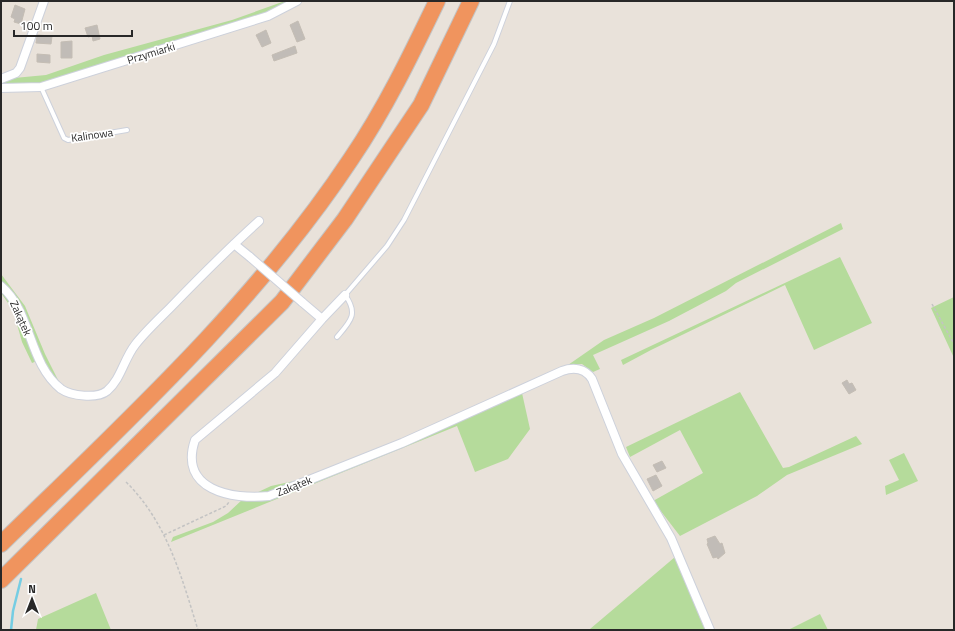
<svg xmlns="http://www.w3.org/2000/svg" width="955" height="631" viewBox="0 0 955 631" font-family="'Titillium Web',sans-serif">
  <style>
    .green { fill: #b5db9b }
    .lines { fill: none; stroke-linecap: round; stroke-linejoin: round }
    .stream { stroke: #75cde3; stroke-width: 2.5 }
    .building { fill: #c1bcb7; stroke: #c4bdb4 }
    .service-casing { stroke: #cdd1db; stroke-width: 6 }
    .minor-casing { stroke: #cdd1db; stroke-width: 10 }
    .motorway-casing { stroke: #c3c3c3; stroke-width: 18 }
    .path { stroke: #c3c3c3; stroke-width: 1.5; stroke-dasharray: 3 2; stroke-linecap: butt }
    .service { stroke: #fff; stroke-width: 4 }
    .minor { stroke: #fff; stroke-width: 8 }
    .motorway { stroke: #f0945e; stroke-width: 16 }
    .minor-bridge-casing { stroke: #cdd1db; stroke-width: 10; stroke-linecap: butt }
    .minor-bridge { stroke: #fff; stroke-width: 8 }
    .labels { text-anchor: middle; stroke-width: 3.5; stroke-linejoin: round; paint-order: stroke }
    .street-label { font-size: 11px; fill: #282828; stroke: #fff }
  </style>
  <rect width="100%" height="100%" fill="#e9e2da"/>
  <path class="green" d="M285 1H291L262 15 41 84 1 86V82L14 78 46 75 104 55 232 20Z
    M841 223 843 229 736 283 726 291 669 321 593 355 600 369 593 372 582 364 568 365 522 393 530 429 508 459 475 472 457 426 171 542 173 537 213 522 228 513 243 499 271 486 308 478 453 417 568 365 604 340 654 318Z
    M840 257 872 323 814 350 785 285 651 350 623 365 621 360Z
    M1 274 25 306 45 354 62 388 46 370 1 283Z
    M1 288 8 293 37 361 32 363 22 342 13 310 1 293Z
    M954 297V358L931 308Z
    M740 392 783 468 789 467 856 436 862 444 787 475 757 496 680 536 653 501 703 473 680 430 630 457 626 447Z
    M904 453 918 481 886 495 885 486 899 480 889 460Z
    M675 557 705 630H588L590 629Z
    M96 593 111 630H36L38 619Z
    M820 614 828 630H788Z"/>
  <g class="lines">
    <path class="stream" d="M11 630 13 611 21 579"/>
  </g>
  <path class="building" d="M15 5 25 9 21 24 14 22 15 19 11 17Z
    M298 21 305 39 297 42 290 25Z
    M97 25 100 39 93 41 92 36 88 37 85 28Z
    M266 30 271 43 262 47 256 35Z
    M37 35 52 36 51 44 36 43Z
    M72 41V58H61V42Z
    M295 46 297 53 274 61 272 55Z
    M37 54 50 55V63L37 62Z
    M847 380 849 384 852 383 856 390 849 394 842 383Z
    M662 461 666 468 657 472 653 465Z
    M656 475 662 486 653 491 647 479Z
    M715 536 720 544 722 543 725 553 718 559 717 557 713 558 707 544 708 543 707 539Z"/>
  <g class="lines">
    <g class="service-casing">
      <path id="service" d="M41 87 64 138 68 140 127 130
        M337 337C350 322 359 314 345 295L387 246 404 220 494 44 510 1"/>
    </g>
    <g class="minor-casing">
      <path id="minor" d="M1 79 16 73 20 68 44 1
        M1 88 41 87 268 16 297 1
        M234 244 250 257
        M1 286C32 312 28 363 61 389 71 396 97 399 107 391 121 379 124 359 135 345 145 332 158 320 170 308 199 278 228 249 259 221
        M345 295 322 319 275 373 195 440C178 490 232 500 269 496L402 443 562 371C573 367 585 368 592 379L622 454 671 538 710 630
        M302 302 322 319"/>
    </g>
    <g class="motorway-casing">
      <path id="motorway" d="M1 544C125 423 255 304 351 159 385 109 411 55 437 1
        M1 580 282 302 345 219 421 105 471 1"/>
    </g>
    <path class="path" d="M932 304 954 344
      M126 482C167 522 182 578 198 630
      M164 535 226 506 229 502"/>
    <use href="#service" class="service"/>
    <use href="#minor" class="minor"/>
    <use href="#motorway" class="motorway"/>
    <g class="minor-bridge-casing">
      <path id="minor-bridge" d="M250 257 302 302"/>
    </g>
    <use href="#minor-bridge" class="minor-bridge"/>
  </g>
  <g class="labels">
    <g class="street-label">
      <text transform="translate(151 53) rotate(-17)" y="4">Przymiarki</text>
      <text transform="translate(92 135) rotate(-8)" y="4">Kalinowa</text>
      <text transform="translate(21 318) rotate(66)" y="4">Zakątek</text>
      <text transform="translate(294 486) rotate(-22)" y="4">Zakątek</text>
    </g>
  </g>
  <rect width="955" height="631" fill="none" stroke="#282828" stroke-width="4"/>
  <g transform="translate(32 599)" stroke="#ffffff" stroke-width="3" paint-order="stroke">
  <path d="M0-3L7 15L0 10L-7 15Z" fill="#282828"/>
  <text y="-6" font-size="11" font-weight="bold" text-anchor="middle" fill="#282828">N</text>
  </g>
  <path d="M14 30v6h118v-6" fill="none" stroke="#282828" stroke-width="2"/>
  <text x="20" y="30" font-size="12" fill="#282828" stroke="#ffffff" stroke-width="3" paint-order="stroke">100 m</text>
</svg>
